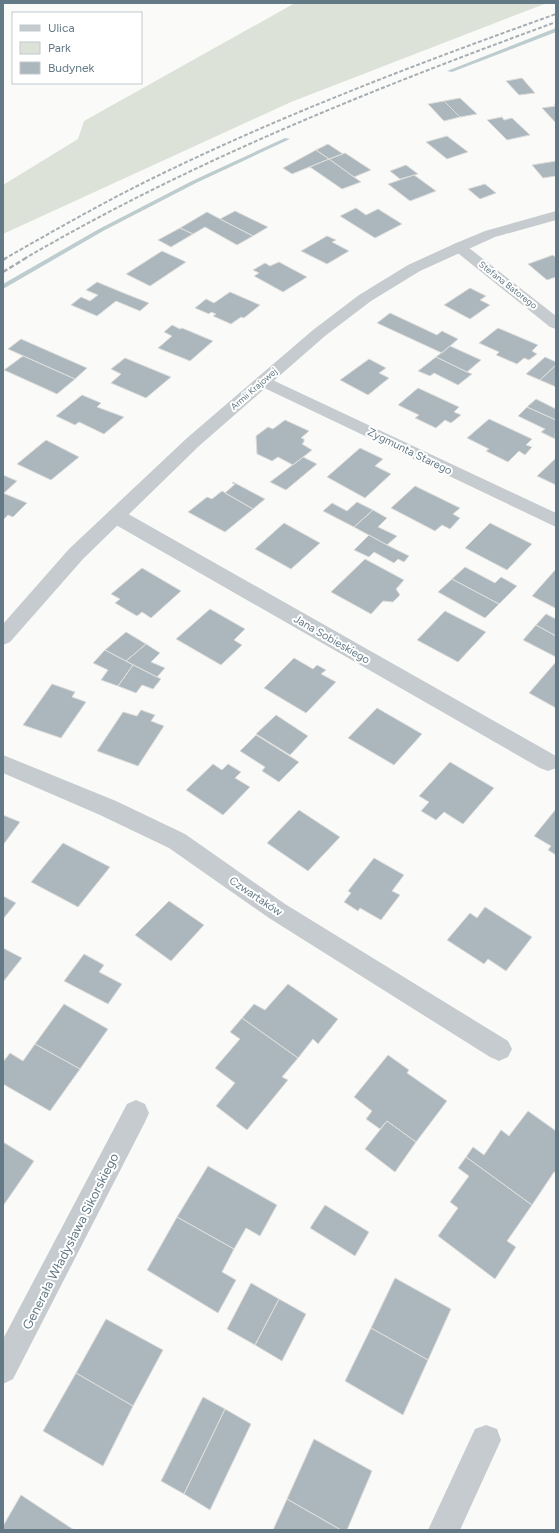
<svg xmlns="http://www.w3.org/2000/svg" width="559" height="1533" viewBox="0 0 559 1533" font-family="Figtree,sans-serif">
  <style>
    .green { fill: #dce2d8 }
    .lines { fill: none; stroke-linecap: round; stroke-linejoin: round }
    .stream { fill: #bdcccf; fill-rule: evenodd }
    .building { fill: #abb7bc; stroke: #dcdcda }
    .minor { fill: #c5cbce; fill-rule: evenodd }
    .tertiary { fill: #c5cbce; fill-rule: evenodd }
    .rail-far1 { stroke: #a6aeb3; stroke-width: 2; stroke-dasharray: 4 2; stroke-linecap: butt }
    .rail { stroke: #a6aeb3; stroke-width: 2.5; stroke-dasharray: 5 2.5; stroke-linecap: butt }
    .labels { text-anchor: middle; stroke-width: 4; stroke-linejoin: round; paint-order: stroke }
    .far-street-label { font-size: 9px; fill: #637985; stroke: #fff }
    .street-label { font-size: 11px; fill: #637985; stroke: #fff }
    .near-street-label { font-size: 13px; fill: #637985; stroke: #fff }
  </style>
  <rect width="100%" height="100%" fill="#fafaf8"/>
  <path class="green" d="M295 3H547L291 102 3 234V185L78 139 84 121Z"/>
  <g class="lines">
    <path class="stream" d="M556 28V32L452 72 447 71Z
      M285 138 290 139 196 183 103 231 3 289V284L99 229 192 181Z"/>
  </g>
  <path class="building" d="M522 78 535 93 519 95 506 81Z
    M460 98 477 114 460 117 444 101Z
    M444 101 460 117 444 121 428 104Z
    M554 104H556V123L542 108 556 106Z
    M502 117 504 120 512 118 530 135 507 140 487 120Z
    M447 136 468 152 447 159 426 142Z
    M328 144 343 154 329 159 316 150Z
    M316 150 329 159 292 174 283 168Z
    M345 153 371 170 354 177 329 159Z
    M329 159 354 177 361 182 342 189 310 167Z
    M556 161V176L543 178 532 165Z
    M406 165 418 174 400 179 390 171Z
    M414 175 436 191 410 201 388 184Z
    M485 184 496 193 480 199 468 189Z
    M356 208 366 215 378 209 402 224 375 238 340 216Z
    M235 211 268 227 253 236 220 219Z
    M207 212 220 219 253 236 237 245 205 227 193 234 180 228Z
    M180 228 193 234 171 247 158 240Z
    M327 236 336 240 332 242 349 251 327 264 301 251Z
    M162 251 186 262 150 286 126 274Z
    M553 255 556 258V277L547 280 528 264Z
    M279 262 307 277 283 292 254 276 259 273 253 270 265 263 270 266Z
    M97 282 126 294 149 303 140 311 116 301 97 316 71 305 81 297 90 301 98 295 86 290Z
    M470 288 486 296 480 300 490 305 470 319 444 305Z
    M230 292 260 305 244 318 241 317 231 324 213 316 216 314 211 312 209 314 195 308 206 299 214 303Z
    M390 313 437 335 442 331 458 339 442 353 377 323Z
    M172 325 180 329 182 328 213 341 190 361 158 348 172 336 164 332Z
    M498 328 538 345 532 351 537 354 529 360 524 358 517 364 496 355 499 352 479 343Z
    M21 339 87 368 75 379 8 349Z
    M450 346 481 360 467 372 436 357Z
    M23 356 75 379 57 394 4 370Z
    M436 357 467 372 472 374 458 385 434 373 430 376 418 371Z
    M545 357 556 362V365L540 380 526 374Z
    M125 358 171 377 146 398 111 383 121 374 111 369Z
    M369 359 386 368 379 373 389 378 368 395 340 380Z
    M556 365V387L540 380Z
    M418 388 459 407 454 412 461 415 451 423 445 420 436 428 415 418 419 415 398 405Z
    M82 395 101 403 97 407 124 417 104 434 79 422 75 425 56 416Z
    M536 399 556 409V420L527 407Z
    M527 407 556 420 555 439 541 432 545 429 518 416Z
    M489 419 532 439 526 445 532 447 525 455 519 451 508 462 486 451 489 449 467 438Z
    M285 420 309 431 301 438 304 439V442L302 444 312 450 293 465 278 457 272 461 257 454 256 436 268 427 273 429Z
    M46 440 79 457 51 480 17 464Z
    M360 448 383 459 375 466 391 474 365 498 327 477Z
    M303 457 317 464 286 490 270 482Z
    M556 458V485L537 476Z
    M3 475 17 481 4 493H3Z
    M233 482 265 499 253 509 225 493 235 484 232 483Z
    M415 486 460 508 453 514 460 518 450 529 442 525 435 531 391 508Z
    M222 491 253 509 225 532 188 512 207 497 212 499Z
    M3 493 27 503 13 517 8 515 3 520Z
    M357 502 373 510 354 527 323 511 332 503 347 511Z
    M373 510 387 518 378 527 397 536 387 545 354 527Z
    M284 523 320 543 291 569 255 549Z
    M490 523 532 544 507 570 465 548Z
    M369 535 387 545 409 556 404 562 398 559 394 563 374 552 369 557 354 550Z
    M365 559 404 580 396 589 400 595 393 602 383 601 371 614 331 592Z
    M465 567 495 583 501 577 517 586 499 604 452 579Z
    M142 568 181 591 151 618 142 612 137 616 115 603 120 599 111 594Z
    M556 569V607L555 608 532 596Z
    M452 579 499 604 485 618 438 592Z
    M210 609 245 629 234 640 242 645 221 665 176 639Z
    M445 611 486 632 458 662 417 640Z
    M546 614 556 619V636L536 625Z
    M536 625 556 636V657L523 640Z
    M126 632 146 644 126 661 105 650Z
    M146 644 160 653 151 662 165 668 157 677 126 661Z
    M105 650 133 665 118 686 101 680 108 670 93 663Z
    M294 658 313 669 317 665 326 670 321 674 336 682 306 713 264 688Z
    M555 663 556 664V708L529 693Z
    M133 665 161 679 153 689 142 685 136 693 118 686Z
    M52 684 75 692 72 697 86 702 61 738 23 725Z
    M377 708 422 734 394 765 348 738Z
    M141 710 155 715 151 721 164 726 138 766 97 751 123 712 137 716Z
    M276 715 308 736 290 755 256 734Z
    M256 735 299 762 279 782 262 771 265 767 240 751Z
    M450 762 494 788 463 824 444 812 436 820 421 811 429 802 419 796Z
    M213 764 222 770 228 764 241 772 235 778 250 787 223 815 186 790Z
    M556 809V855L548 850 551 846 534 836Z
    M299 810 340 837 308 871 267 843Z
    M3 815 20 822 3 845Z
    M63 843 110 867 78 907 31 882Z
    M374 858 404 875 392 891 400 895 381 920 360 908 358 911 344 902 351 893 348 891Z
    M3 896 16 903 3 919Z
    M169 901 204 925 171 961 135 935Z
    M485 907 532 937 506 971 488 959 484 964 447 940 470 913 477 918Z
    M3 948 22 958 3 982Z
    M84 954 104 965 99 972 122 984 108 1004 64 981Z
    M288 984 338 1019 318 1044 313 1039 298 1058 242 1018 254 1004 265 1010Z
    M64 1004 108 1029 80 1069 35 1044Z
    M242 1018 298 1058 282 1077 288 1080 247 1130 216 1106 235 1083 215 1068 240 1039 230 1032Z
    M35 1044 80 1069 50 1111 3 1084V1062L10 1053 23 1061Z
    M388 1055 409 1070 407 1073 447 1101 416 1142 387 1121 380 1129 366 1119 372 1111 354 1097Z
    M528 1111 556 1131V1173L554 1172 532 1205 466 1157 473 1147 484 1155 501 1130 509 1136Z
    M387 1121 416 1142 395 1172 365 1149Z
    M3 1142 34 1161 3 1206Z
    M466 1157 532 1205 507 1241 516 1247 495 1279 438 1236 458 1208 450 1202 469 1176 458 1168Z
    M208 1166 277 1205 260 1236 246 1228 234 1249 177 1217Z
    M325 1205 369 1232 355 1256 310 1228Z
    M177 1217 234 1249 222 1272 236 1280 218 1313 147 1270Z
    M395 1278 451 1309 428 1360 371 1328Z
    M251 1283 279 1299 255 1345 227 1329Z
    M279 1299 306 1314 282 1361 255 1345Z
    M106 1319 163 1350 133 1406 76 1373Z
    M371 1328 428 1360 403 1415 345 1381Z
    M76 1373 133 1406 103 1466 43 1431Z
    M203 1397 225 1409 184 1494 161 1481Z
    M225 1409 251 1424 210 1510 184 1494Z
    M314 1439 372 1471 347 1530H341L287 1499Z
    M21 1495 74 1530H3V1526Z
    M287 1499 341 1530H273Z"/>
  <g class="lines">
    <path class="minor" d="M459 242 464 244 556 316V329L550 327 454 250 451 247 454 244Z
      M264 376 556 513V527L258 385 255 381 258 377Z
      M116 510 123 511 556 756V768L548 771 540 768 109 521 107 516 109 511Z
      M3 755 116 801 185 834 285 904 508 1041 512 1049 508 1057 499 1061 490 1057 269 918 169 848 100 815 3 773Z
      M136 1100 145 1104 149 1113 145 1122 13 1379 3 1384V1339L127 1104Z
      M486 1425 497 1429 501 1440 460 1530H428L475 1429Z"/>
    <path class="tertiary" d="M556 211V220L495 237 420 271 371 301 325 336 199 446 83 559 10 642 3 645V624L69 549 187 438 313 330 359 295 408 265 454 244 485 231Z"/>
    <path class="rail-far1" d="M4 259C50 233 95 207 143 183 276 117 416 64 556 14
      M24 259C193 160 373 89 556 22"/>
    <path class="rail" d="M3 260 6 258
      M3 272 26 258"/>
  </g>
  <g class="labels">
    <g class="far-street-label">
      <text transform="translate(508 285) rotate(38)" y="3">Stefana Batorego</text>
      <text transform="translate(254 389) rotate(-41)" y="3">Armii Krajowej</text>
    </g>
    <g class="street-label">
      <text transform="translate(410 451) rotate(26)" y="4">Zygmunta Starego</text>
      <text transform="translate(332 639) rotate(30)" y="4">Jana Sobieskiego</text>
      <text transform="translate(256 896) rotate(34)" y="4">Czwartaków</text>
    </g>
    <g class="near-street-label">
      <text transform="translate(70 1241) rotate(-63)" y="5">Generała Władysława Sikorskiego</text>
    </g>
  </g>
  <rect width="559" height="1533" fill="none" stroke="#637985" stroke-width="8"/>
  <rect x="12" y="12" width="130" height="72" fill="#ffffff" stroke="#c1c9ce"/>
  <rect x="20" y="25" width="20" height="6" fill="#c5cbce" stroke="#c1c9ce"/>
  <text x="48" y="32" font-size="12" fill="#637985">Ulica</text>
  <rect x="20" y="42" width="20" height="12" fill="#dce2d8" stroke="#c1c9ce"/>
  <text x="48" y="52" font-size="12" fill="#637985">Park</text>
  <rect x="20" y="62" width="20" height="12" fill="#abb7bc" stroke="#c1c9ce"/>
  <text x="48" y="72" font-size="12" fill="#637985">Budynek</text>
</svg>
